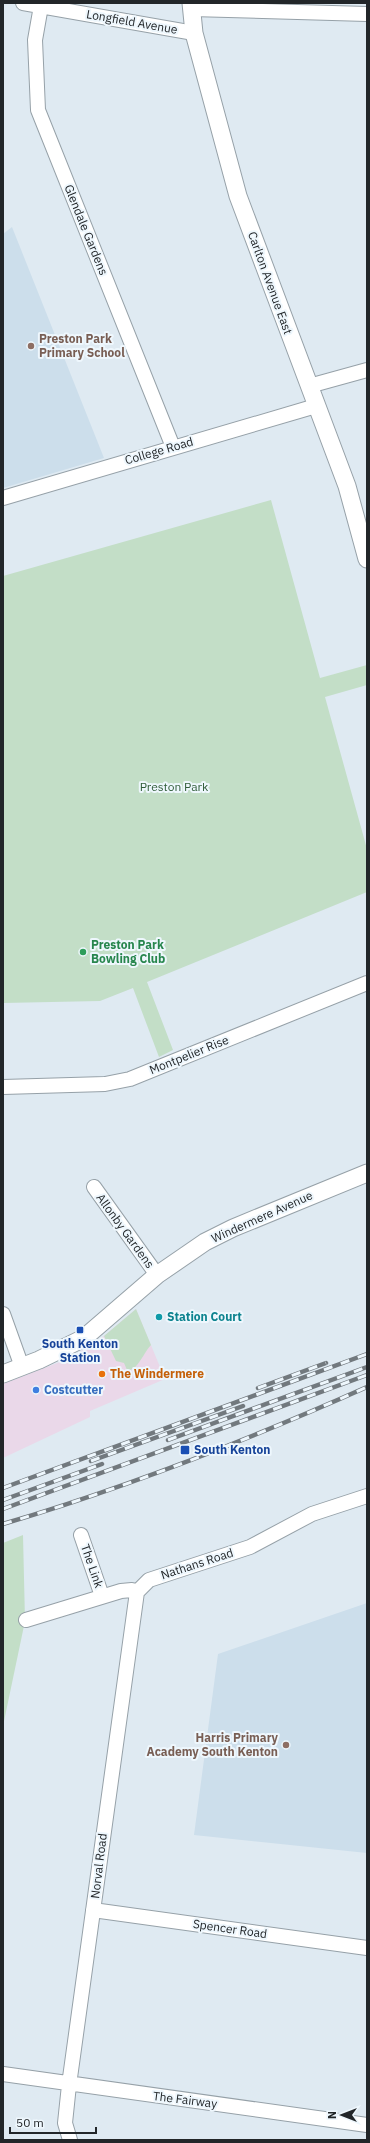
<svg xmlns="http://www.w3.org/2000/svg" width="370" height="2143" viewBox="0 0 370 2143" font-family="'IBM Plex Sans',sans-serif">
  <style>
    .commercial { fill: #ead8e9 }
    .built { fill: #ccdeeb }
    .green { fill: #c3dec7 }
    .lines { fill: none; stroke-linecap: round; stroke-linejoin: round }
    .minor-casing { stroke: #96a1a8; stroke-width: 16 }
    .tertiary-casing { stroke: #96a1a8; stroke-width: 19 }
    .minor { stroke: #fff; stroke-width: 14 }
    .tertiary { stroke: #fff; stroke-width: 17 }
    .rail-casing { stroke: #72797e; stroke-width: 4.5 }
    .rail { stroke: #eef7fd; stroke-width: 3; stroke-dasharray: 9; stroke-linecap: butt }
    .education-dot { fill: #8d6e63; stroke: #eef7fd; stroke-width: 1.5 }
    .leisure-dot { fill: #2e9e5b; stroke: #eef7fd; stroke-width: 1.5 }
    .culture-dot { fill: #0f9aa8; stroke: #eef7fd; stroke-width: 1.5 }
    .transit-dot { fill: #1a4fb4; stroke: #eef7fd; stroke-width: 1.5 }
    .food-dot { fill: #e8710a; stroke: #eef7fd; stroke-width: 1.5 }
    .shop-dot { fill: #3f7fe0; stroke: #eef7fd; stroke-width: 1.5 }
    .labels { text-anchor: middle; stroke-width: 4; stroke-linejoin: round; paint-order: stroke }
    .street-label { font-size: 12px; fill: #222629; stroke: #eef7fd }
    .education-label { font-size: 12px; font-weight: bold; fill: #785e54; stroke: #eef7fd; text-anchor: start }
    .park-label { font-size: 12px; fill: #305c39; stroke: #eef7fd }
    .leisure-label { font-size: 12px; font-weight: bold; fill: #27864d; stroke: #eef7fd; text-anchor: start }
    .culture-label { font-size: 12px; font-weight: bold; fill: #0d838f; stroke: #eef7fd; text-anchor: start }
    .transit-label { font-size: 12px; font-weight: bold; fill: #164399; stroke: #eef7fd }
    .food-label { font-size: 12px; font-weight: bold; fill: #c56008; stroke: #eef7fd; text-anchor: start }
    .shop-label { font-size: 12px; font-weight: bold; fill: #366cbe; stroke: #eef7fd; text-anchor: start }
  </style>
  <rect width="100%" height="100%" fill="#dfeaf2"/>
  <path class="commercial" d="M136 1309 165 1379 90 1411V1417L3 1458V1384L70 1358 104 1336Z"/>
  <path class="built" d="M12 227 104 458 3 488V234Z
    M367 1603V1853L194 1835 218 1654Z"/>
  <path class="green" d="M271 500 320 678 367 665V685L325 697 367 849V892L147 982 173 1050 159 1057 133 988 100 1001 3 1003V576Z
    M136 1309 151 1345C144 1352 137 1372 127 1370L124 1363 116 1361 104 1336Z
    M23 1535 25 1621 3 1726V1543Z"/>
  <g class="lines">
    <g class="minor-casing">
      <path id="minor" d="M23 3 194 33
        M41 6 35 40 38 110 173 447
        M191 9 367 14
        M309 386 367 370
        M3 498 316 406
        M3 1087 105 1084 130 1079 367 983
        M94 1187 157 1275
        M3 1314 22 1367
        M81 1535 102 1596
        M26 1620 121 1591 132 1590 137 1592
        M93 1910 367 1948
        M3 2074 367 2125
        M70 2140 65 2123 69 2085 137 1592 149 1580 250 1547 312 1514 367 1496"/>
    </g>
    <g class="tertiary-casing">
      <path id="tertiary" d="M191 3 194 33 238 196 347 486 367 559
        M3 1374 39 1360 84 1338 157 1275 205 1242 233 1228 367 1173"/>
    </g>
    <use href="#minor" class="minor"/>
    <use href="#tertiary" class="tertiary"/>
    <g class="rail-casing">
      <path id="rail" d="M258 1388 326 1363
        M168 1440 367 1367
        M91 1461 243 1406
        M3 1488 367 1354
        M3 1500 102 1464
        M3 1509 367 1375
        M3 1524C128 1487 248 1440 367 1387"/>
    </g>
    <use href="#rail" class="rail"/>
  </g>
  <g class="education-dot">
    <circle cx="31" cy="346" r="4"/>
    <circle cx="286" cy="1745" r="4"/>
  </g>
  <circle class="leisure-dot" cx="83" cy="952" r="4"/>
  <circle class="culture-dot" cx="159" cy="1317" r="4"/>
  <g class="transit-dot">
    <rect x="76" y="1326" width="8" height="8" rx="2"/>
    <rect x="180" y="1445" width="10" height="10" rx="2"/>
  </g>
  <circle class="food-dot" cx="102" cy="1374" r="4"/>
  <circle class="shop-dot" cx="36" cy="1390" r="4"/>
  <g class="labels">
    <g class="street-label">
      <text transform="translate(132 22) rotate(10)" y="4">Longfield Avenue</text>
      <text transform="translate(86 230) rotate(68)" y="4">Glendale Gardens</text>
      <text transform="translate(270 283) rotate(70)" y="4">Carlton Avenue East</text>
      <text transform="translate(159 451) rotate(-16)" y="4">College Road</text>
      <text transform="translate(189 1055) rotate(-22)" y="4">Montpelier Rise</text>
      <text transform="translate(262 1217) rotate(-24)" y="4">Windermere Avenue</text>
      <text transform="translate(125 1231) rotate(54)" y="4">Allonby Gardens</text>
      <text transform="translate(197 1564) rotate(-18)" y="4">Nathans Road</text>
      <text transform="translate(92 1566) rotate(71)" y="4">The Link</text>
      <text transform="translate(99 1866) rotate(-83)" y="4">Norval Road</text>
      <text transform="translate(230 1929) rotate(8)" y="4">Spencer Road</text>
      <text transform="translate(185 2100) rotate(7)" y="4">The Fairway</text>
    </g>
    <g class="education-label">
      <text x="39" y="343">Preston Park<tspan x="39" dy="14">Primary School</tspan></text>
      <text x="278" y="1742" text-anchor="end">Harris Primary<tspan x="278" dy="14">Academy South Kenton</tspan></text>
    </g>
    <g class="park-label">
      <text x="174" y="791">Preston Park</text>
    </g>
    <g class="leisure-label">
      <text x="91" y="949">Preston Park<tspan x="91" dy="14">Bowling Club</tspan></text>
    </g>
    <g class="culture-label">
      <text x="167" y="1321">Station Court</text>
    </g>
    <g class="transit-label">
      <text x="80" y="1348">South Kenton<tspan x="80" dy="14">Station</tspan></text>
      <text x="194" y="1454" text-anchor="start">South Kenton</text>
    </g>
    <g class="food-label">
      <text x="110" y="1378">The Windermere</text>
    </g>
    <g class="shop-label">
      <text x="44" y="1394">Costcutter</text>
    </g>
  </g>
  <rect width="370" height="2143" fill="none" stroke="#222629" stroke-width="8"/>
  <g transform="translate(342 2115) rotate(270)" stroke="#eef7fd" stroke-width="3" paint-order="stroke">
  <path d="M0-3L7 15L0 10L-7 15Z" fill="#222629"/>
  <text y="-6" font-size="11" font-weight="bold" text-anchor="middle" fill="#222629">N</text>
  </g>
  <path d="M10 2127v6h86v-6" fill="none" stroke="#222629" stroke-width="2"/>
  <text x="16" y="2127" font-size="12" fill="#222629" stroke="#eef7fd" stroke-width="3" paint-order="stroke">50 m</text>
</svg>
